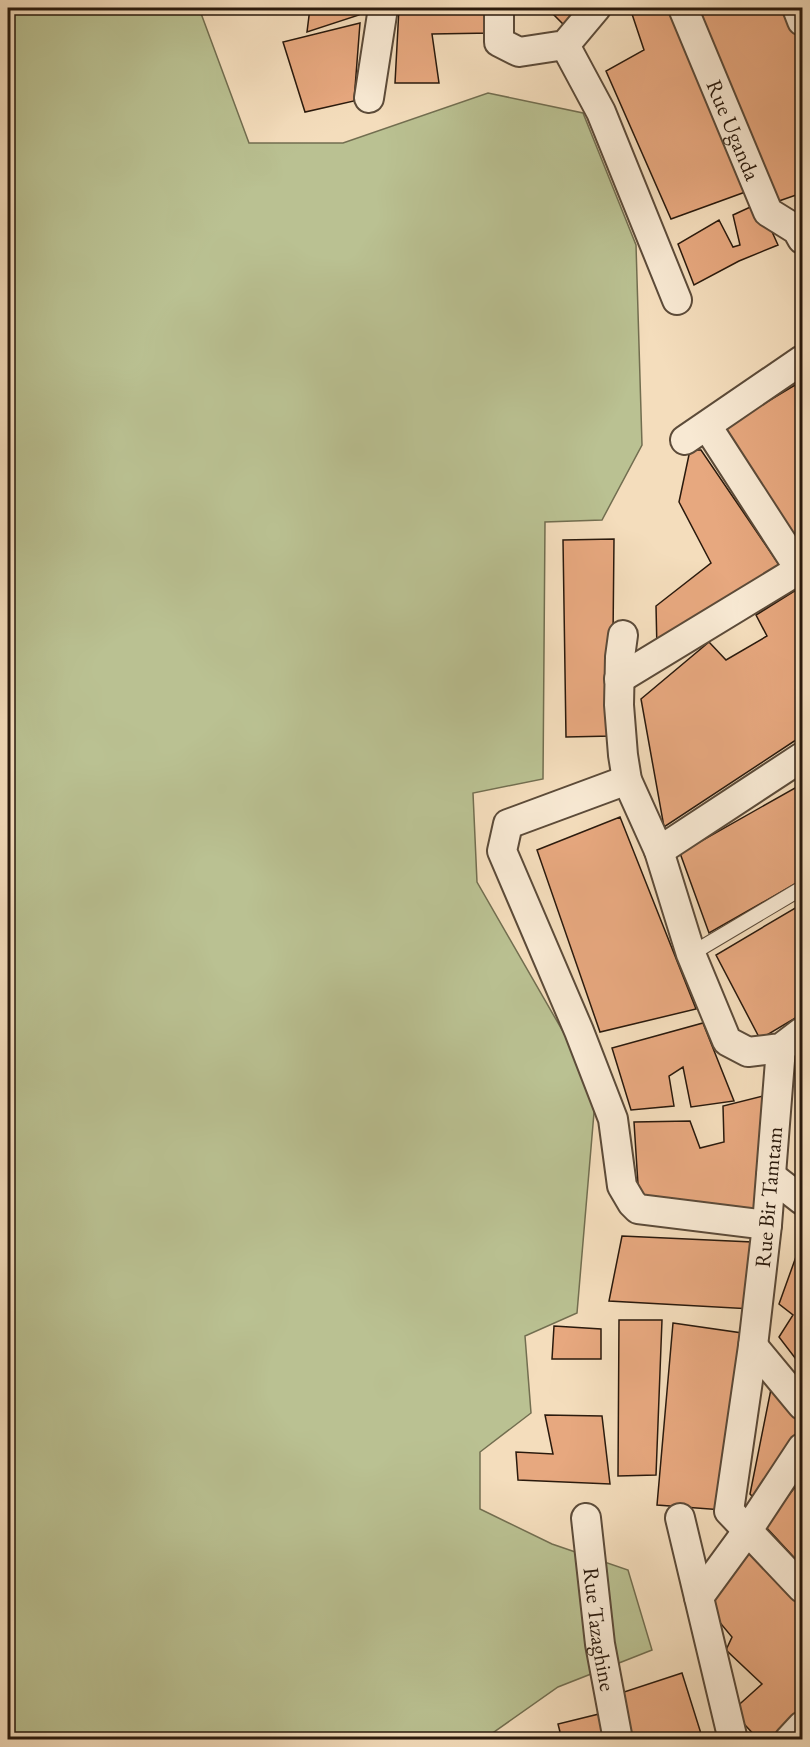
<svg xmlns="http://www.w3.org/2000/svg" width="810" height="1747" viewBox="0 0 810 1747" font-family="'EB Garamond',serif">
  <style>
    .green { fill: #bac192; stroke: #726e50; stroke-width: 1.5 }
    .building { fill: #e7a87f; stroke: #2a1a0d; stroke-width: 1.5 }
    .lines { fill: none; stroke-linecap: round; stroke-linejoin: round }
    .service-casing { stroke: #5c4b39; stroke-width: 16 }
    .minor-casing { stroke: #5c4b39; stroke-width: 32 }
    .service { stroke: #f8e9d3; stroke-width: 14 }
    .minor { stroke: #f8e9d3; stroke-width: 28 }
    .labels { text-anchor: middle; stroke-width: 6; stroke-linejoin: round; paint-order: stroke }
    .street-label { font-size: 22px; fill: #2a1a0d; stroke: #f8e9d3 }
  </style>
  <rect width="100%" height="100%" fill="#f4ddbc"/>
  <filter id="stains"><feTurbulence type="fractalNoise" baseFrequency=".00333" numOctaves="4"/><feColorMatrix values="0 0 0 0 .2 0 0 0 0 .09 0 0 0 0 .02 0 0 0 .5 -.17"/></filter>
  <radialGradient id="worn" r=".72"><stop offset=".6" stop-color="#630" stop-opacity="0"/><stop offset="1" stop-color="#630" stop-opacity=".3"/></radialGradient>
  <path class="green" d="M8 8H199L249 143H343L488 93 583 113 636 245 642 445 602 520 545 522 543 779 473 793 477 882 596 1089 577 1313 525 1336 531 1413 480 1452V1509L552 1544 628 1570 652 1650 558 1687 484 1739 8 1740Z"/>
  <path class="building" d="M310 8H361L359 15 307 32Z
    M399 8H489L492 33 432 34 439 83H395Z
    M547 8H584L568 29Z
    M630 8H671L748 191 671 219 606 71 644 50Z
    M698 8H787L802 47V193L776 202Z
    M360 23 354 101 305 112 283 42Z
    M759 203 778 245 739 261 694 285 678 244 719 220 733 247 740 245 733 215Z
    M800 382 802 386V554L722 429Z
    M690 450H701L782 569 657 650 656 606 711 563 679 502Z
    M614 539 612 736 566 737 563 540Z
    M796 590 802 599V736L664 827 641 699 709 642 726 660 767 636 756 615Z
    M802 784V880L709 933 680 853Z
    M620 817 696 1009 600 1032 537 850Z
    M802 904V1014L760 1039 716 955Z
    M703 1023 734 1101 691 1107 683 1067 669 1076 674 1106 631 1110 612 1048Z
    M771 1094 758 1209 639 1200 634 1122 690 1121 700 1148 724 1142 723 1106Z
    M622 1236 752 1242V1309L609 1301Z
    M802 1240V1367L779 1337 793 1315 779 1304Z
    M619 1320H662L656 1475 618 1476Z
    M673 1323 749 1334 723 1510 657 1505Z
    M554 1326 601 1329V1359H552Z
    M772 1384 802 1426V1436L760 1504 750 1494Z
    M545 1415 602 1416 610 1484 518 1480 516 1452 553 1454Z
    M802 1478V1566L765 1526Z
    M751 1549 802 1601V1707L774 1740H759L732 1711 762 1684 726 1650 732 1637 707 1607Z
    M682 1673 703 1740H626L624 1692Z
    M599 1714 606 1740H562L558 1724Z"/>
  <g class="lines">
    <g class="service-casing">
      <path id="service" d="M691 954 802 888"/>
    </g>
    <g class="minor-casing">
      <g id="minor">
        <path d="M499 8V42L519 52 565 45 596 8"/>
        <path id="s1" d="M683 8 768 212 797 230 802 239"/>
        <path d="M797 8 802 21"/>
        <path d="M565 45 601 112 677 300"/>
        <path d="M369 98 383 8"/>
        <path d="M707 426 802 573"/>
        <path d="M685 440 802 360"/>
        <path d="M623 635 620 657 619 705 623 755 627 780 659 851 691 954 727 1041 748 1052 781 1048 802 1032"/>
        <path d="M619 679 800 569"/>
        <path d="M627 780 508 824 502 851 579 1031 613 1119 622 1186 632 1203 638 1209 767 1225"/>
        <path d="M659 851 802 757"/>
        <path d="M781 1048 767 1225 753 1346 729 1511 802 1588"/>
        <path d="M771 1176 802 1200"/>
        <path d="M753 1346 802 1405"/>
        <path id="s2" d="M586 1518 600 1644 618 1740"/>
        <path d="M680 1518 733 1740"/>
        <path d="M699 1597 748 1530 802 1448"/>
        <path d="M789 1740 802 1726"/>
      </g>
    </g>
    <use href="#service" class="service"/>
    <use href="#minor" class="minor"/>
  </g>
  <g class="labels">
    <g class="street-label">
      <text dy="8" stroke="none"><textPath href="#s1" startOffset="132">Rue Uganda</textPath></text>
      <text transform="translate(768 1197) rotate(-85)" y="8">Rue Bir Tamtam</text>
      <text dy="8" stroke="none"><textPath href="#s2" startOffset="112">Rue Tazaghine</textPath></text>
    </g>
  </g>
  <rect width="810" height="1747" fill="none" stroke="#f4ddbc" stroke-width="30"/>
  <rect x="9" y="9" width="792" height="1729" fill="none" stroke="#2a1a0d" stroke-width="3"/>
  <rect x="15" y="15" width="780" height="1717" fill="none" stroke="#2a1a0d" stroke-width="1.5"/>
  <rect width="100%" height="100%" filter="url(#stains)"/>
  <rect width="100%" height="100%" fill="url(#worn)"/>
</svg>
